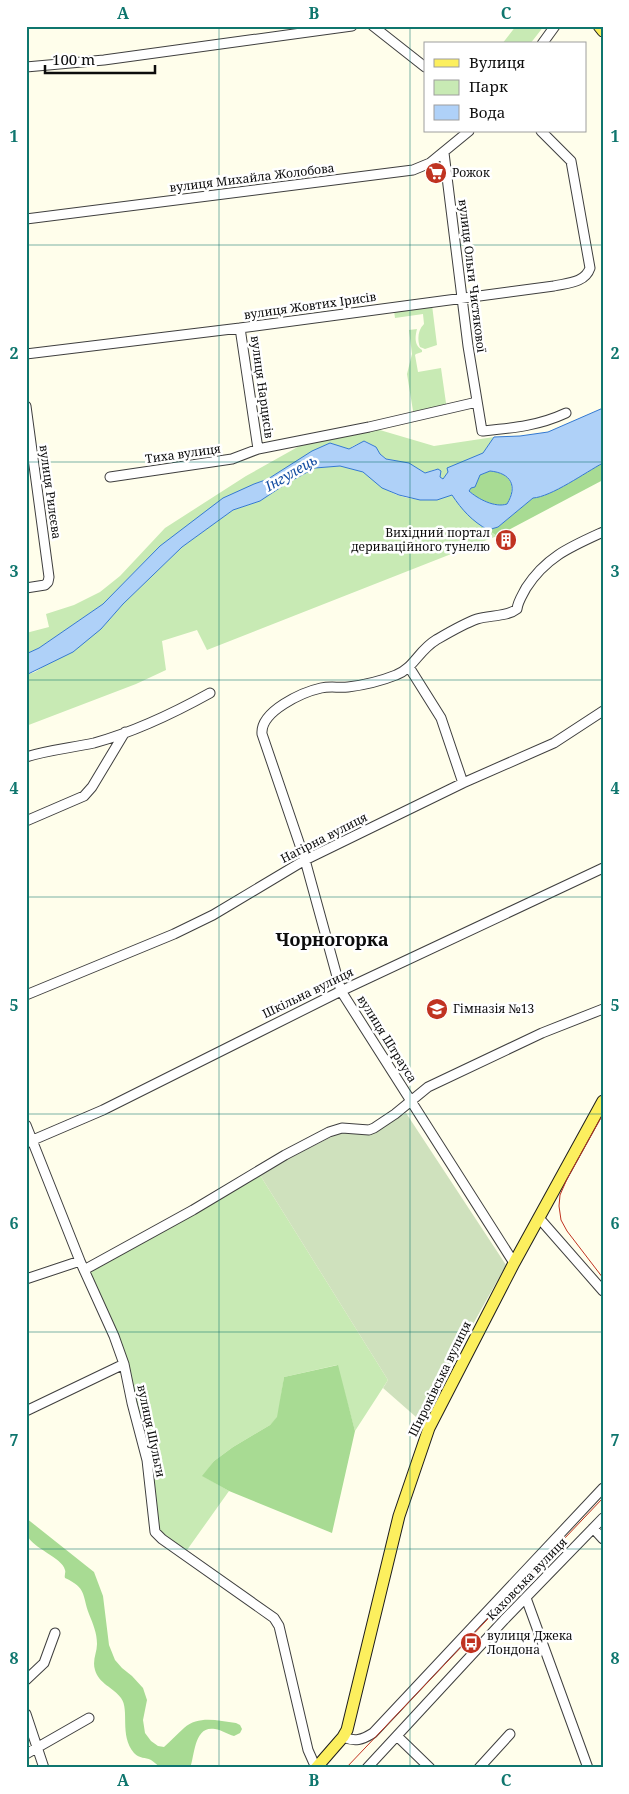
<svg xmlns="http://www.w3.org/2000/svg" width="629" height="1794" viewBox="0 0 629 1794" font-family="'Noto Serif',serif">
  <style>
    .green { fill: #c8eab4 }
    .forest { fill: #a8db93 }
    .cemetery { fill: #cfe1bd }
    .water { fill: #afd1f8; stroke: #3479d1; fill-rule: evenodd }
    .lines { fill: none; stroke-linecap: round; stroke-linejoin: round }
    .minor-casing { stroke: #3f3f3f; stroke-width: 11 }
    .major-casing { stroke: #1d1d1d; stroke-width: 13 }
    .minor { stroke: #fff; stroke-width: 9 }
    .major { stroke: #fcef5e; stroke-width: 11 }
    .tram { stroke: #c03321; stroke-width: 1 }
    .grid { fill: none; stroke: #0f766e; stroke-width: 1; stroke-opacity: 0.55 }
    .labels { text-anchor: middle; stroke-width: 5; stroke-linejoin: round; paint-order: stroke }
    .poi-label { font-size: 12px; fill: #0c0c0c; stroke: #fff; text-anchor: start }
    .street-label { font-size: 12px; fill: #0c0c0c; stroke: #fff }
    .water-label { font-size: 14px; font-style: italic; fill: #124ca1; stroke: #fff }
    .district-label { font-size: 18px; font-weight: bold; fill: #0c0c0c; stroke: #fff }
    .neatline { fill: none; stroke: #0f766e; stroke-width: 2 }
    .grid-label { font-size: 16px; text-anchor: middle; font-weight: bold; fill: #0f766e }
  </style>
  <rect width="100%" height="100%" fill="#fffeeb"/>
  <path class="green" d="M516 26H544L530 44H502Z
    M432 305 437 345 425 349 420 347C417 339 418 330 424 324L423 314 395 318 394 311Z
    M417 329C415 337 414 345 422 350V352L416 354 415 355 418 372 441 368 447 410 414 417 407 374 412 354 409 330Z
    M373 428 434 446 494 437 483 453 448 468V472L443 479 439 477 436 469 425 473 409 463 386 459 380 454 376 447 365 441 353 446 349 449 330 443C304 455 281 475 254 484L160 546 103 604 39 648 26 654V645H28L26 633 49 627 46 614 74 605 100 592 120 576 165 528 246 476 303 444Z
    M340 466C347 468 355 469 362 472 369 475 375 482 381 486 401 501 428 503 452 495 464 514 478 524 497 536L207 650 197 630 162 641 166 670 136 684 26 726V675L35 672 101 629 123 604 182 547 233 510 260 501 287 483 315 468Z
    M260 1175 388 1380 355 1431 337 1365 284 1377 278 1417 270 1425 233 1447 214 1461 203 1476 229 1491 187 1550 165 1536 158 1529 134 1404 88 1272Z"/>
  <path class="forest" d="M603 463V480L497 536 488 530 498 527 533 498C551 497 586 472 603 463Z
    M490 471C511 473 517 486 507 504 495 508 478 499 469 491L471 488 475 487 480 475Z
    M338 1365 355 1431 332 1533 229 1491 202 1476 214 1461 233 1447 270 1425 277 1417 284 1377Z
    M26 1518 94 1572 103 1596 109 1645 115 1660 122 1668 132 1676 143 1688 147 1700 143 1720 145 1733 151 1741 158 1746 164 1747C171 1741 177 1734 184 1728 199 1715 218 1721 236 1723L240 1725 242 1729 240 1733 234 1736C227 1734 222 1730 215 1729 194 1725 195 1755 190 1768H160C158 1765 154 1762 151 1760 145 1757 140 1759 134 1753 119 1735 130 1710 121 1698 113 1687 99 1684 95 1670 92 1660 97 1653 97 1644 97 1633 93 1624 89 1614 82 1595 87 1588 65 1578 64 1575 66 1573 65 1570 62 1557 33 1549 27 1535 25 1530 26 1523 26 1518Z"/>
  <path class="cemetery" d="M406 1113 506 1265C477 1317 447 1369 424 1424L383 1388 388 1380 260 1175 288 1159 339 1133H373Z"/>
  <path class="water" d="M603 408V463C586 472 551 497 533 498L498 527 488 530C472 521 462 510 452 495L437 500H420L399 495 382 488 363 472 340 466 315 468 287 483 260 501 233 510 182 547 123 604 101 629 73 652 26 675V654L39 648 103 604 160 546 223 498 254 484 268 479 312 451 330 443 349 449 364 441 376 447 380 454 386 459 409 463 425 473 438 469 441 471 440 477 443 479 448 472 447 468 483 453 494 437 520 436 548 432ZM490 471C511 473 518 486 507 504 495 508 478 499 469 491L471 488 475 487 480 475Z"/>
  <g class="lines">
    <g class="minor-casing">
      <path id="minor" d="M373 26 425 67
        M542 44 555 26
        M26 67 104 60 352 26
        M444 153 468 346 482 431C513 428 538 426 566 413
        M26 219 413 170 430 163 469 131
        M240 328 258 449
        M26 354 240 328 554 286C567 283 585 283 590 268L571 161 541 131
        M26 406 49 577 48 582 45 585 26 588
        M110 477 232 459 258 449 369 427 477 402
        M409 667 441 718 463 783
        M26 757C48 750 71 748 94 743 134 732 174 713 210 693
        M26 821 84 796 92 787 125 732
        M26 995 174 934 213 915 305 860 463 783 554 743 603 711
        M26 1125 80 1261 114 1336 124 1364 132 1403 147 1460 155 1532 162 1539 274 1618 279 1626 308 1750 316 1768
        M26 1143 103 1110 341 991 603 868
        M539 1218 603 1291
        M514 1263 341 991 305 860 262 734C260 711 303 692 321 688 330 686 339 688 348 687 364 685 381 681 396 675 413 669 419 650 436 640 448 633 463 624 477 619 489 615 507 617 517 609 518 601 522 596 526 588 546 557 570 547 603 532
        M84 1270 193 1210 285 1155 329 1132 342 1128 369 1130 374 1128 395 1114 428 1087 542 1033 603 1009
        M26 1279 80 1261
        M26 1411 124 1364
        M593 1528 603 1539
        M526 1598 588 1768
        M26 1680 44 1663 55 1633
        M26 1714 44 1768
        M397 1736 430 1768
        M343 1737C355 1742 362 1740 373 1733L603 1488
        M26 1754 89 1718
        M367 1768 504 1620 603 1518
        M479 1768 510 1734"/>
    </g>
    <g class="major-casing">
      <path id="major" d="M599 26 603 31
        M316 1768 343 1737 347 1730 399 1516 429 1428 514 1263 603 1101"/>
    </g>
    <use href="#minor" class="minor"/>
    <use href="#major" class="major"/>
    <path class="tram" d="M603 1114 567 1179 560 1195 559 1206 561 1220 567 1231 603 1278
      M346 1768 603 1498"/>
  </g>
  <path class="grid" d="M219 26V1768M410 26V1768M26 245H603M26 462H603M26 680H603M26 897H603M26 1114H603M26 1332H603M26 1549H603"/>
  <defs>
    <g id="supermarket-disc" transform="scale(1.125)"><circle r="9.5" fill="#c03321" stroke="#fff"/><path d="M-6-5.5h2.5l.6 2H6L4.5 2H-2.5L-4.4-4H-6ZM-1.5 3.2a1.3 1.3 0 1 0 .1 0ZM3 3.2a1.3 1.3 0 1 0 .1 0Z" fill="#fff"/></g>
    <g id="building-disc" transform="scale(1.125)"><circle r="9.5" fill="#c03321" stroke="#fff"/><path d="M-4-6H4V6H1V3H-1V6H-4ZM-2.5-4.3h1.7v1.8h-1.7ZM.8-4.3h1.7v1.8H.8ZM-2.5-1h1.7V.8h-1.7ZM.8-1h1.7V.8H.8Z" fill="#fff"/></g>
    <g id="school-disc" transform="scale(1.125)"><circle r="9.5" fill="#c03321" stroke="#fff"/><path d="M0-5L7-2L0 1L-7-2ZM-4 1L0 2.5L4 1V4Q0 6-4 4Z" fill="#fff"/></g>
    <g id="bus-disc" transform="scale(1.125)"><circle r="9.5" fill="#c03321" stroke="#fff"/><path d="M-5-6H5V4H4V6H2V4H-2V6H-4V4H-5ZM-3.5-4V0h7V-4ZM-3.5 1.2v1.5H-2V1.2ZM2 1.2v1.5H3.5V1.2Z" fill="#fff"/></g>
  </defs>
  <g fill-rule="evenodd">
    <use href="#supermarket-disc" x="436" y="173"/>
    <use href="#building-disc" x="506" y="540"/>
    <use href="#school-disc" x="437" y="1009"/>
    <use href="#bus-disc" x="471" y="1643"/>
  </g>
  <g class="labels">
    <g class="poi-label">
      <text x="452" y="177">Рожок</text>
      <text x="490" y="537" text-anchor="end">Вихідний портал<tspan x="490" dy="14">дериваційного тунелю</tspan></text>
      <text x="453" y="1013">Гімназія №13</text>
      <text x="487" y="1640">вулиця Джека<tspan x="487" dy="14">Лондона</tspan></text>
    </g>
    <g class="street-label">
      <text transform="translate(252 178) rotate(-7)" y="4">вулиця Михайла Жолобова</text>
      <text transform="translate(472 276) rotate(83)" y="4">вулиця Ольги Чистякової</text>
      <text transform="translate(310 306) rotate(-8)" y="4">вулиця Жовтих Ірисів</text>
      <text transform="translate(262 387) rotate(82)" y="4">вулиця Нарцисів</text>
      <text transform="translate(183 454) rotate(-8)" y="4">Тиха вулиця</text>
      <text transform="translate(50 492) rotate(82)" y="4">вулиця Рилєєва</text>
      <text transform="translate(324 838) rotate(-27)" y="4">Нагірна вулиця</text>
      <text transform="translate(308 993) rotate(-26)" y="4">Шкільна вулиця</text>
      <text transform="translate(387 1039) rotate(58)" y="4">вулиця Штрауса</text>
      <text transform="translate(440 1379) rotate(-64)" y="4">Широківська вулиця</text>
      <text transform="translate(151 1431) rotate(78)" y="4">вулиця Шульги</text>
      <text transform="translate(527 1579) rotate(-46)" y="4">Каховська вулиця</text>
    </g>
    <g class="water-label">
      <text transform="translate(291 473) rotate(-30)" y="5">Інгулець</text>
    </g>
    <g class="district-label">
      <text x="332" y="946">Чорногорка</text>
    </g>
  </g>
  <rect width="629" height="1794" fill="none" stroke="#ffffff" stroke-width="55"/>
  <rect x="424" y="42" width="162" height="90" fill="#ffffff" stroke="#9e9e9e"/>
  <rect x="434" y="59" width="25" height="8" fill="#fcef5e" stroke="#9e9e9e"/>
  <text x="469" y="68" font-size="15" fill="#0c0c0c">Вулиця</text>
  <rect x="434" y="80" width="25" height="15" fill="#c8eab4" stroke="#9e9e9e"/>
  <text x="469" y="92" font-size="15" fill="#0c0c0c">Парк</text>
  <rect x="434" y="105" width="25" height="15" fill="#afd1f8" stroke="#9e9e9e"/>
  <text x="469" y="118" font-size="15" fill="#0c0c0c">Вода</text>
  <path d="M45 65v8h110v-8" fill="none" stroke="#0c0c0c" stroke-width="2.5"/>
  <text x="52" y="65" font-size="15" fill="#0c0c0c" stroke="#ffffff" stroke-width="4" paint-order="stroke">100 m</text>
  <rect x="28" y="28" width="574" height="1738" class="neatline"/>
  <g class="grid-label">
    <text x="123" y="19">A</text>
    <text x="314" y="19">B</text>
    <text x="506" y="19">C</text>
    <text x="14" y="142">1</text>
    <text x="615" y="142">1</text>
    <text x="14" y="359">2</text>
    <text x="615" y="359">2</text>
    <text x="14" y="577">3</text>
    <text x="615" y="577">3</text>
    <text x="14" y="794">4</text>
    <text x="615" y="794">4</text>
    <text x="14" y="1011">5</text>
    <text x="615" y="1011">5</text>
    <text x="14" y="1229">6</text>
    <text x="615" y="1229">6</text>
    <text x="14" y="1446">7</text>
    <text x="615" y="1446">7</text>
    <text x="14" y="1664">8</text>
    <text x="615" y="1664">8</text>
    <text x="123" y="1786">A</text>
    <text x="314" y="1786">B</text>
    <text x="506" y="1786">C</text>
  </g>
</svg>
